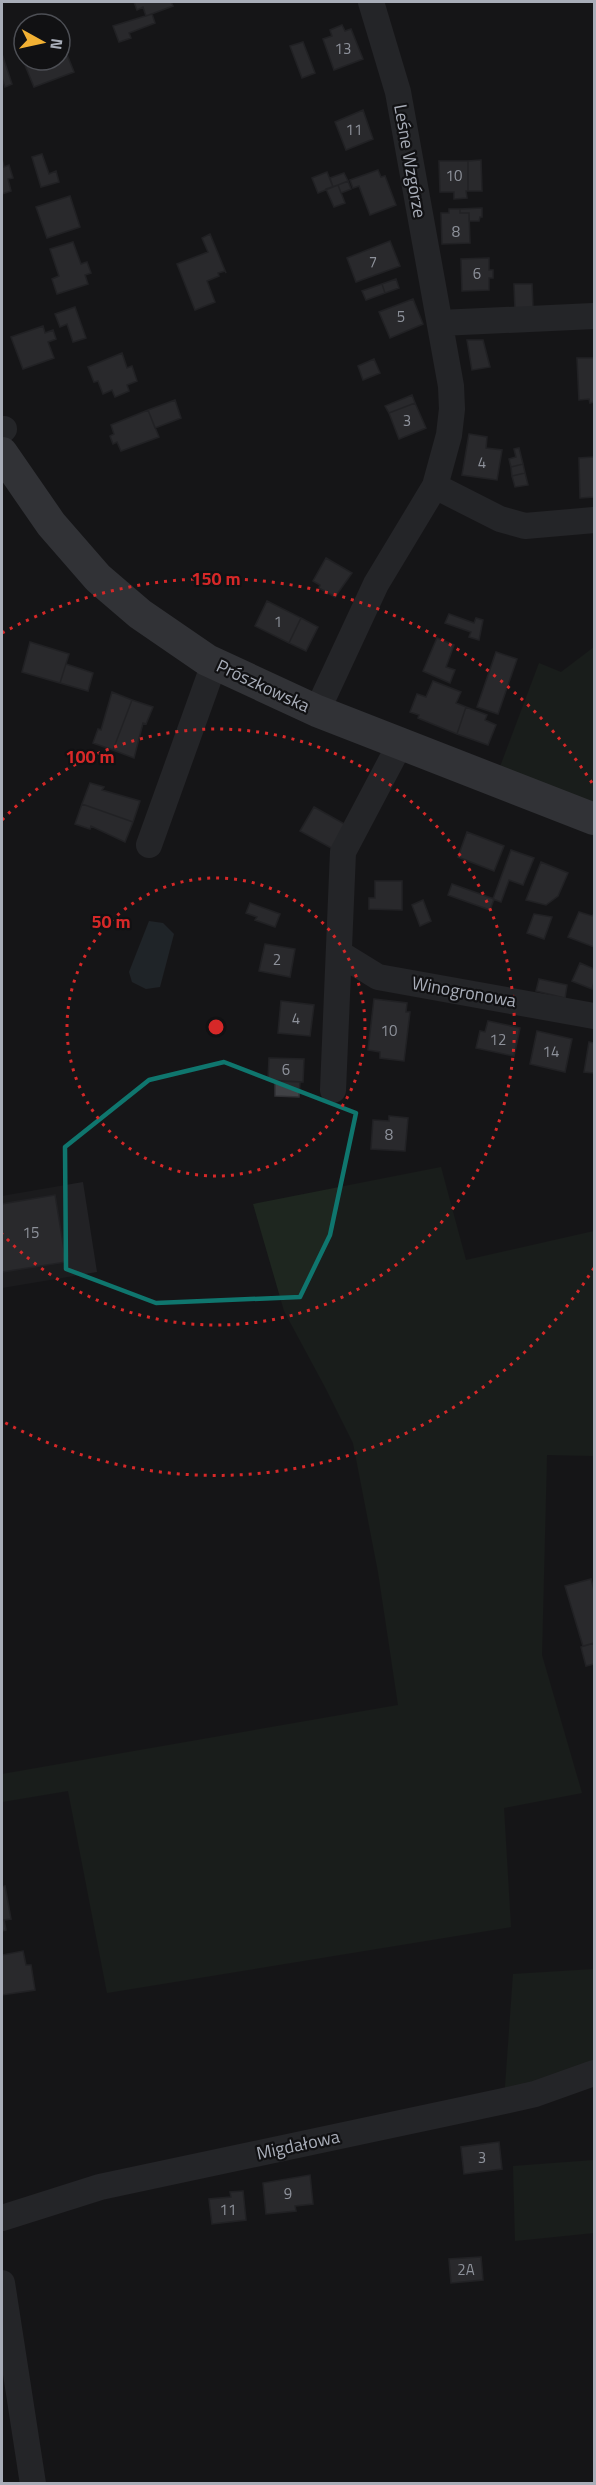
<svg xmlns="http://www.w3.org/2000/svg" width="596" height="2485" viewBox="0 0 596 2485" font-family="'Titillium Web',sans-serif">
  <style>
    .built { fill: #222225 }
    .green { fill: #1e261f }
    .water { fill: #2c353c }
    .building { fill: #404145; stroke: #303034; stroke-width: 1.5 }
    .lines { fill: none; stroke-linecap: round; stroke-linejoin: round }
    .minor { stroke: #37383d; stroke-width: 26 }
    .major { stroke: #53555c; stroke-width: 32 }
    .marked { fill: none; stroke: #0f766e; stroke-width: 4.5; stroke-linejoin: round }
    .ring { fill: none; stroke: #d62828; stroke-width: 3; stroke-dasharray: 3 6 }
    .labels { text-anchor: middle; stroke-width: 4.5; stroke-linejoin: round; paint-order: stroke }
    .number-label { font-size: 15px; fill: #8e929b }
    .street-label { font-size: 18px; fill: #a8adb8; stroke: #111113 }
    .centre { fill: #d62828; stroke: #111113; stroke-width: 3 }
    .ring-label { font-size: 18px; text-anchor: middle; font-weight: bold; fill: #d62828; stroke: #111113; stroke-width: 4.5; stroke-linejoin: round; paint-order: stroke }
  </style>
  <rect width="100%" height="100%" fill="#161618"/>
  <path class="built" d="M83 1182 97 1272 2 1288V1196Z"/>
  <path class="green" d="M594 647V804L495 780 539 663 561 672Z
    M441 1167 466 1260 594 1231V1456L547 1455 542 1655 582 1793 504 1808 511 1927 107 1993 68 1791 2 1802V1774L398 1705 378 1572 353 1443 326 1389 284 1311 253 1204Z
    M594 1969V2073L504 2101 513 1974Z
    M594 2160V2233L515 2241 513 2166Z"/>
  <path class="water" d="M149 921 163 923 174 934 160 987 146 989 132 982 129 972Z"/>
  <path class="building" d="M134 2H171L173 6 146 16 143 7 137 10Z
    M152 14 155 23 129 33 131 38 119 42 113 26Z
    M342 25 345 31 351 29 363 59 334 70 323 39 332 36 330 30Z
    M303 42 315 73 302 78 290 46Z
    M24 46V60H60V55L66 52 74 72 34 87 18 48Z
    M2 54 12 84 5 87 2 78Z
    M363 110 373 139 346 150 335 122Z
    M42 154 49 174 56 171 59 182 41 187 32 157Z
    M2 159 4 167 9 165 13 178 8 179 11 191 2 194Z
    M481 160 482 191H468V161Z
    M439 161H468V191H466L467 198 454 199V192H440Z
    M378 170 381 177 385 176 396 205 370 215 359 186 353 188 350 180Z
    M327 172 333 187 318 193 312 178Z
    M344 173 348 181 333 187 330 178Z
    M348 181 351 189 341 193 338 185Z
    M338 185 345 203 334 207 326 189Z
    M70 196 80 227 47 238 36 207Z
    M482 208V217H480L479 221H469V213H460V209Z
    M449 209H460V213H469L470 243 442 244 441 213H449Z
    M210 234 226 273 225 271 218 273 219 276 207 281 215 302 195 310 177 264 208 252 202 238Z
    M390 241 400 266 356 282 347 258Z
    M73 242 81 264 87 262 91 273 85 275 88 284 57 294 52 279 59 276 50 249Z
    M489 258V270H493V278H489V290L462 291 461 259Z
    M396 279 399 288 385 293 382 284Z
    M382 284 385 293 366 300 362 291Z
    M514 284H532L533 309 515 310Z
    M413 299 423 324 390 338 379 312Z
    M75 307 86 338 73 342 67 324 60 327 55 314Z
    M43 326 45 333 53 330 56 339 48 342 54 358 23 369 11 337Z
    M467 340H483L490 367 472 370Z
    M122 353 127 368 132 366 137 381 127 385 129 391 115 397 112 390 103 394 98 381 94 382 88 367Z
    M577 358H594V402L590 403 589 399 579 400Z
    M374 359 380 373 363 380 358 366Z
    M412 395 415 403 389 413 385 406Z
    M175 400 181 418 155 428 148 410Z
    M415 403 426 428 399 439 389 413Z
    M148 410 159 437 121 451 117 442 113 444 110 436 114 434 111 425Z
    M469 434 487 437 486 448 502 450 497 480 462 475Z
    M519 448 523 464 511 467 509 459 516 457 514 449Z
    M594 457V497L580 498 579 458Z
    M523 464 525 473 512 476 511 467Z
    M525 473 528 485 515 487 512 476Z
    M326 558 352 573 335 597 319 588 320 585 313 581Z
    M267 601 301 618 289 643 255 626Z
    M449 614 474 623 476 618 483 620 479 640 469 637 471 632 445 623Z
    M301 618 318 627 306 651 289 643Z
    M437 638 454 645 446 667 455 670 450 683 423 671Z
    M30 642 69 654 60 683 22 672Z
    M496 652 517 659 498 714 477 707Z
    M66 664 93 673 88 691 60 683Z
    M433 681 461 692 456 703 466 707 457 734 418 718 419 715 410 712 417 694 426 697Z
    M112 692 132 700 113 750 93 743 98 729 101 730Z
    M132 700 153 707 146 724 143 723 134 758 113 750Z
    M466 707 487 715 485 720 496 725 488 745 457 734Z
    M90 783 104 787 102 790 140 801 133 822 82 804Z
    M82 804 133 822 125 842 91 826 90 829 75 824Z
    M314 807 348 826 335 850 300 831Z
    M467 832 504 846 494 871 458 857Z
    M511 850 534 858 523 885 509 880 501 902 493 899Z
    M541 862 568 873 558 896 546 905 526 900Z
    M375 881H402V910L369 909V898H375Z
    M452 884 494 899 490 910 448 895Z
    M423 900 431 921 420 926 412 905Z
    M250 903 280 914 275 927 255 920 257 917 246 913Z
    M579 912 592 916 594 914V947L568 937Z
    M534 914 552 917 544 939 527 933Z
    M265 944 295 949 290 977 259 971Z
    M580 963 594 969V982L592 989 572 981Z
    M539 979 567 985 565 998 536 991Z
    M374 999 407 1003 406 1012H410L404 1061 380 1058V1052L368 1050Z
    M281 1001 314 1005 310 1036 278 1033Z
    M488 1021 520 1028 514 1056 476 1048 480 1031 485 1032Z
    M537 1031 572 1039 565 1072 530 1064Z
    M589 1042 594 1043V1073L584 1072Z
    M269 1058 304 1059 303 1082 268 1080Z
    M275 1081 300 1082 299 1097 275 1096Z
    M389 1116 408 1118 405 1151 371 1149 373 1120 389 1121Z
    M55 1195 66 1262 2 1272V1204Z
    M591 1579 594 1590V1643L583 1646 565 1586Z
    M594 1643V1664L586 1666 581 1647Z
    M5 1886 11 1919 4 1920 6 1930 2 1931V1887Z
    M23 1951 26 1965H31L35 1990 2 1995V1955Z
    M499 2142 502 2169 464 2174 461 2147Z
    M310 2175 313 2204 295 2206 296 2211 266 2214 263 2183Z
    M243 2191 246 2220 212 2224 209 2199 231 2197 230 2192Z
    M481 2257 483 2280 451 2283 449 2259Z"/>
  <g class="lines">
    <path class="minor" d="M440 323 594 316
      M2 431 4 429
      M435 486 500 519 525 526 594 520
      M317 711 376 584 435 486 449 435 452 409 451 386 398 92 371 2
      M149 845 214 664
      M339 953 378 977 594 1016
      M333 1090 343 852 400 744
      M2 2218 100 2187 504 2101 535 2094 594 2073
      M2 2283 33 2484"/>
    <path class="major" d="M2 453 51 524 98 578 140 614 207 660 317 711 594 819"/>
  </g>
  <path d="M0 0H596V2485H0ZM224 1062 356 1113 330 1235 300 1297 156 1303 66 1269 65 1147 149 1080Z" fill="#161618" fill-opacity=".55" fill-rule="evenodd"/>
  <path class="marked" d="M224 1062 356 1113 330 1235 300 1297 156 1303 66 1269 65 1147 149 1080Z"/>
  <g class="ring">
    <circle cx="216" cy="1027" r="149"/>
    <path d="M2 820A298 298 0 1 1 2 1234"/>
    <path d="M594 1268A448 448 0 0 1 2 1421M2 633A448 448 0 0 1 594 786"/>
  </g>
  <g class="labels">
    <g class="number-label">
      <text x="343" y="54">13</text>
      <text x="354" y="135">11</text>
      <text x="454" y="181">10</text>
      <text x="456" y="237">8</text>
      <text x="373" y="267">7</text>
      <text x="477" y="279">6</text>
      <text x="401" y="322">5</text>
      <text x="407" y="426">3</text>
      <text x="482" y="468">4</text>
      <text x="278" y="627">1</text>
      <text x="277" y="965">2</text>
      <text x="296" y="1024">4</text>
      <text x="389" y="1036">10</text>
      <text x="498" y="1045">12</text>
      <text x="551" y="1057">14</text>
      <text x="286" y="1075">6</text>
      <text x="389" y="1140">8</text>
      <text x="31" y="1238">15</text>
      <text x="482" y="2163">3</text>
      <text x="288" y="2199">9</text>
      <text x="228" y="2215">11</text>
      <text x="466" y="2275">2A</text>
    </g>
    <g class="street-label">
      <text transform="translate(410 161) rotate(80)" y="6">Leśne Wzgórze</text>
      <text transform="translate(263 686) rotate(25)" y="6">Prószkowska</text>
      <text transform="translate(464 992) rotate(10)" y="6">Winogronowa</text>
      <text transform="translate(298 2145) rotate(-12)" y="6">Migdałowa</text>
    </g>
  </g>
  <circle cx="216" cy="1027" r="9" class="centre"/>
  <g class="ring-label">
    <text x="216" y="585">150 m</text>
    <text x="90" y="763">100 m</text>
    <text x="111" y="928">50 m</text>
  </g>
  <rect width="596" height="2485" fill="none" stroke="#a8adb8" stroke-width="6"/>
  <g transform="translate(42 42) rotate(98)"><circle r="28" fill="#111113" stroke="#4d4f55" stroke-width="1.5"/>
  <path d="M0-4.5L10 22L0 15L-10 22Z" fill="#f2b134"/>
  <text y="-9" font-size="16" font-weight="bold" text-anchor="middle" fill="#a8adb8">N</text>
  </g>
</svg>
